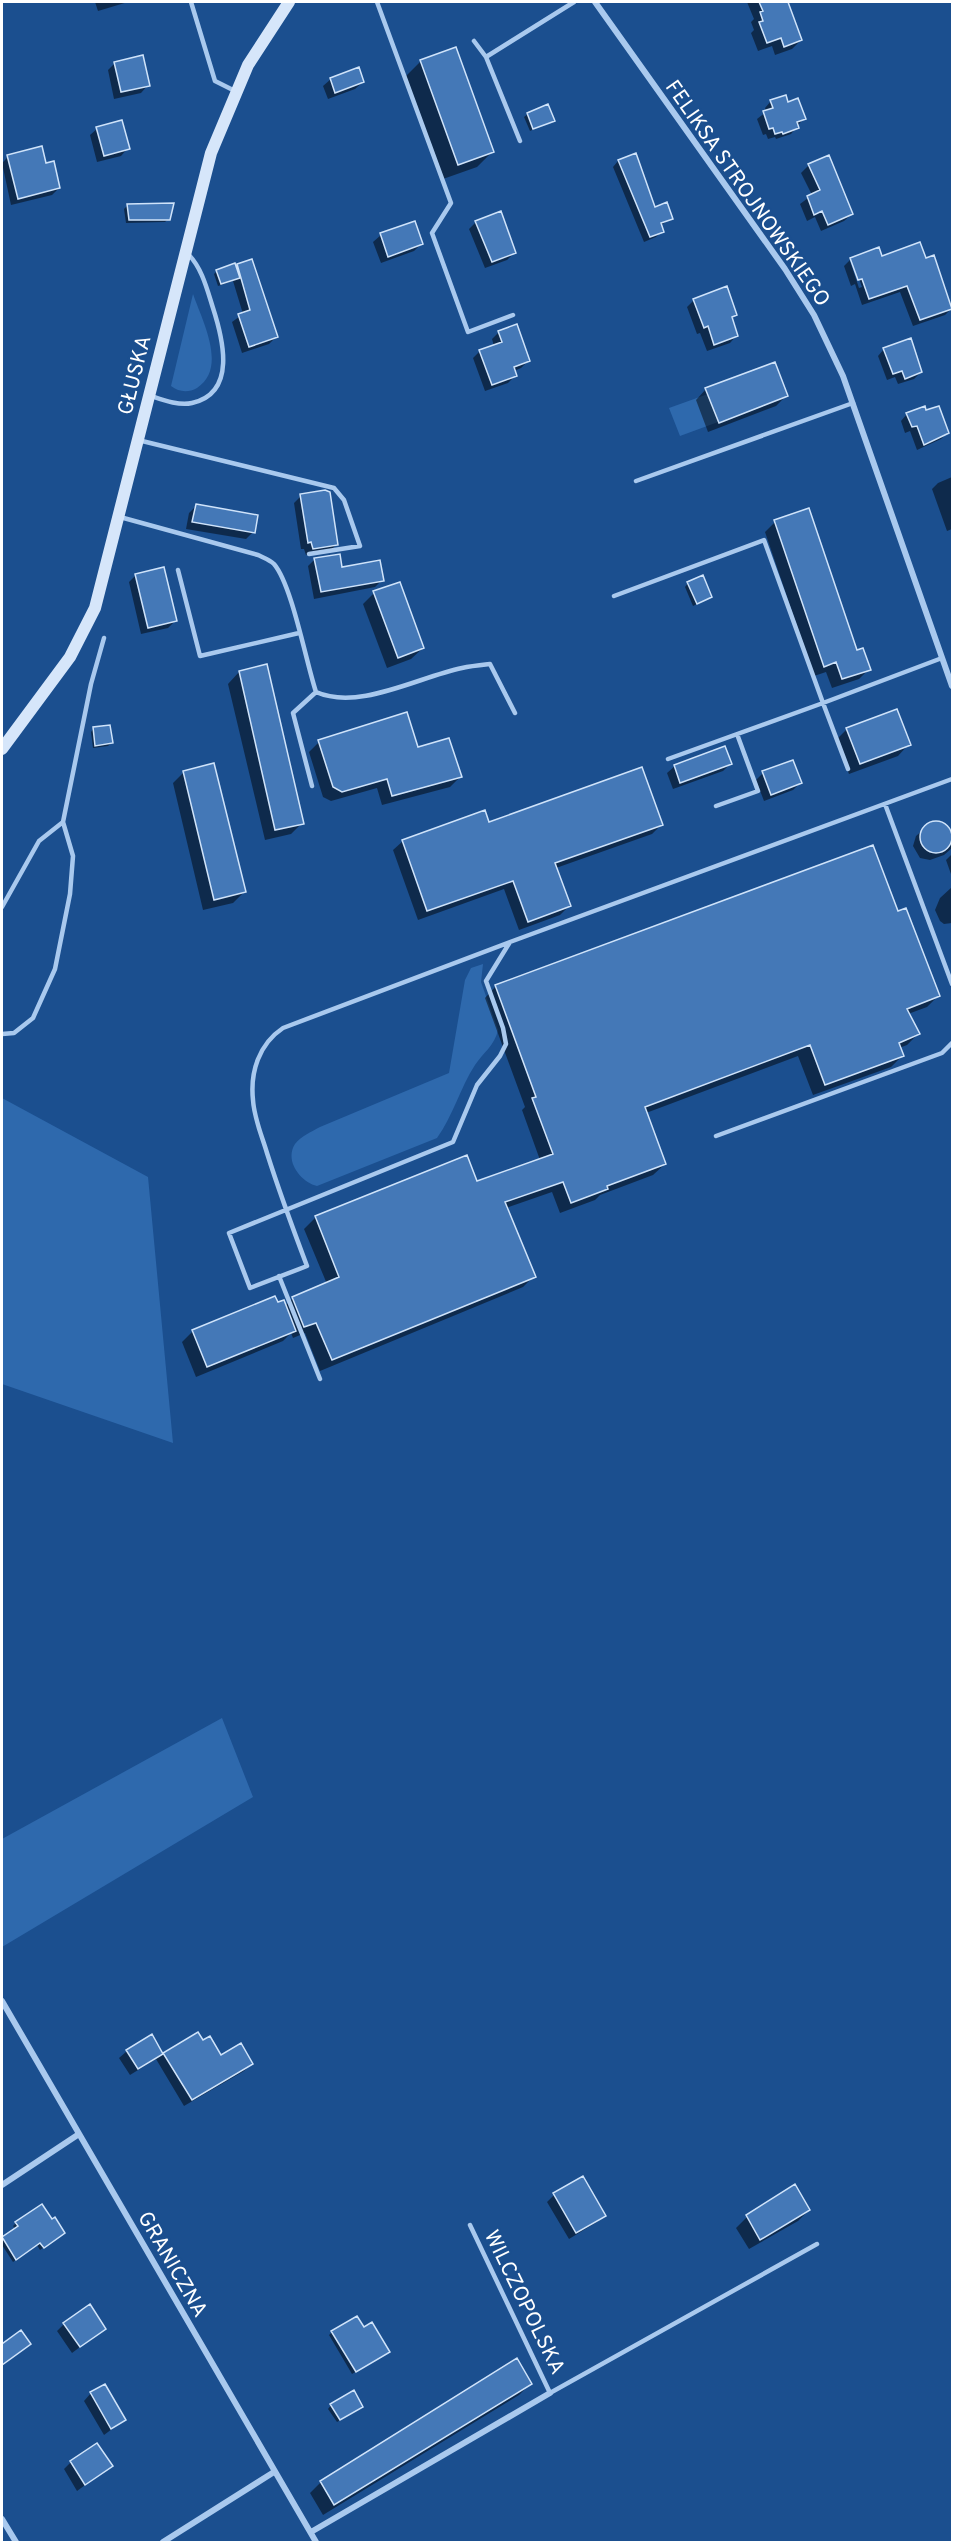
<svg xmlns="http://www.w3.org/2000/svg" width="954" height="2544" viewBox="0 0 954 2544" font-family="Overpass,sans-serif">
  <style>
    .green { fill: #2e69ad }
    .shadow { fill: #0007; fill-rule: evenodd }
    .building { fill: #4478b7; stroke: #cfe3fa; stroke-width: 1.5 }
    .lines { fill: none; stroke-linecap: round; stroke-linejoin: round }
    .lane { stroke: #a9c9ee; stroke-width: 4.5 }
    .street { stroke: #a9c9ee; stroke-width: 6 }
    .secondary { stroke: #d6e6fa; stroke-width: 12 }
    .labels { text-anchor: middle; stroke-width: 4.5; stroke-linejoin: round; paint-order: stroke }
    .street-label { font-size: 21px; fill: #fff; stroke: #1b4f8f }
  </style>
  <rect width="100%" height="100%" fill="#1b4f8f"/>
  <path class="green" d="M193 294C202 320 228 368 197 388 188 393 179 392 171 386Z
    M708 394 718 422 680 436 669 408Z
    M483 964 481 982 498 1030C495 1045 483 1053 475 1065 460 1088 453 1116 437 1138L317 1186C301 1182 284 1161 295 1144 301 1136 311 1132 320 1127L449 1073 465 980 471 968Z
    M2 1098 148 1177 173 1443 2 1384Z
    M222 1718 253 1797 2 1947V1839Z"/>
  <path class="shadow" d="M95 2H128L98 11Z
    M747 2H786L801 40 792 49 775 55 772 46 758 51 751 33 754 30 751 22 754 19Z
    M421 61 492 152 477 167 443 179 406 76Z
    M115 63 148 85 141 93 114 99 108 70Z
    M331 79 363 82 355 89 328 99 323 86Z
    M771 101 787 104 804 118 791 134 776 139 775 137 768 139 766 134 763 135 757 119 766 112 765 108Z
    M528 114 553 120 530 131 524 117Z
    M98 128 128 148 121 156 97 162 90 135Z
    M635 155 654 209 671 218 660 226 662 231 656 237 644 242 613 167 618 161Z
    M9 156 45 165 59 188 52 195 11 205 2 163Z
    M828 157 852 214 844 221 821 231 815 217 807 221 800 204 812 195 801 173 809 165Z
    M128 205 168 219 165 222 126 223 124 209Z
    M476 222 514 253 507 260 485 268 469 229Z
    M381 235 421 244 414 251 381 263 373 242Z
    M881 257 925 260 933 257 952 308 945 315 913 326 900 292 862 305 855 284 851 286 844 266 851 259ZM850 261H853L862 287 859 288Z
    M238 266 276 337 269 344 242 353 232 322 243 314 233 281 218 286 214 274 217 271Z
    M694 300 736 315 731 319 737 335 730 343 707 351 700 333 697 334 687 307Z
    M499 332 528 361 521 368 514 371 516 375 508 383 485 391 473 358 480 351 494 346 492 339Z
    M884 349 921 372 914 379 898 384 895 377 887 380 878 356Z
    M706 389 786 396 776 406 708 432 696 400Z
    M907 414 947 433 941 439 917 450 910 431 905 433 901 421Z
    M952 477V529L947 531 932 489 938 483Z
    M301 496 337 544 329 552 306 555 304 549H301L294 503Z
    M196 506 253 532 246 539 186 529 189 513Z
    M775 522 869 669 859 679 832 688 826 672 814 676 765 532Z
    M315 559 340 569 382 580 375 587 314 599 308 566Z
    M136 575 175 621 168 628 141 634 129 582Z
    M688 583 711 597 693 606 685 587Z
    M374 593 423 648 411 659 387 668 363 604Z
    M266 666 302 823 291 834 265 840 228 684 239 672Z
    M94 728 111 743 108 746 93 748 91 732Z
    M847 729 909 744 898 756 849 774 836 740Z
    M319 742 417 749 460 777 450 787 382 805 377 788 331 801 323 797 309 752Z
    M730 764 723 771 673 789 667 773 675 766Z
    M184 772 244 892 233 903 203 910 173 783Z
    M763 773 800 783 793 790 764 801 756 780Z
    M941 822 951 833 952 848 944 855 930 860 920 858 913 846 916 836 931 823Z
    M488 824 661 825 652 834 556 868 569 906 560 915 519 930 504 889 418 920 393 850 403 841Z
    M952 854V877L946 860Z
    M952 887V923L944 924 940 921 935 910 940 898Z
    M897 913 938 996 927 1007 908 1014 918 1034 907 1045 899 1048 902 1056 891 1067 813 1095 798 1056 646 1113 665 1164 653 1175 600 1195 595 1200 560 1213 552 1192 506 1208 534 1276 523 1287 320 1371 305 1333 293 1338 291 1333 283 1341 196 1377 182 1342 193 1331 277 1304 285 1306 293 1298 327 1284 304 1229 315 1218 466 1157 477 1183 540 1160 522 1110 525 1107 485 998 496 986Z
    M151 2036 163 2055 203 2042 220 2057 252 2063 244 2071 184 2106 156 2059 130 2075 119 2058 127 2051Z
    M795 2186 809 2210 798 2221 749 2249 736 2228 747 2217Z
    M554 2195 604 2215 597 2222 569 2239 547 2202Z
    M16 2223 64 2233 40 2250 37 2245 13 2262 2 2245V2240L16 2230 13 2226Z
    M64 2324 104 2329 72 2353 57 2331Z
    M363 2329 388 2352 352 2374 329 2335 332 2332Z
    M20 2332 29 2344 2 2366V2346Z
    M530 2384 519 2395 323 2515 310 2493 321 2482Z
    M91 2393 124 2420 104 2435 84 2401Z
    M331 2405 358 2410 337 2422 328 2409Z
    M71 2462 111 2466 77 2491 64 2469Z"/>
  <path class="building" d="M759 2H788L802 40 784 47 781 38 767 43 759 22 763 21 760 12 763 11Z
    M456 47 494 152 458 165 420 60Z
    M143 55 150 86 121 92 114 62Z
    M359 67 364 82 335 93 330 78Z
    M786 95 788 102 798 98 806 119 797 122 799 128 783 134 782 132 775 134 773 128 769 129 763 111 773 108 770 100Z
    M548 104 555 121 533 129 527 113Z
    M122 120 130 149 104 156 96 127Z
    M42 146 46 163 54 161 60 188 18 199 7 155Z
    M636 153 655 207 667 202 673 219 661 223 664 232 650 237 618 160Z
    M829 155 853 214 828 225 822 211 814 215 807 196 820 190 808 164Z
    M174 203 170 220H129L127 204Z
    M501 211 516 253 492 262 475 221Z
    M415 221 423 244 388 257 380 233Z
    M920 242 926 258 934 255 952 309 920 320 907 286 869 299 862 279 858 280 850 258 879 247 882 256Z
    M252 259 278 337 249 347 238 314 250 310 237 264Z
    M235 263 240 278 221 284 216 270Z
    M727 286 737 315 732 317 738 336 714 345 708 326 704 328 693 299Z
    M517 324 530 361 514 367 517 376 492 385 479 350 502 342 498 331Z
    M911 338 922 372 905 379 902 371 893 374 883 348Z
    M775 362 788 396 719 423 705 388Z
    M925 406 926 410 939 406 949 433 924 445 917 426 912 427 906 413Z
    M325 490 330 492 338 545 313 549 311 542 308 543 300 494Z
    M196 504 258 515 255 533 192 522Z
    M809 508 857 650 863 648 871 670 842 679 836 662 824 667 774 520Z
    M340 554 342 567 380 560 384 581 321 592 314 558Z
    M164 567 177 621 148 628 135 574Z
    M703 575 712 597 697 604 687 582Z
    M400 582 424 648 398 658 373 591Z
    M267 664 304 824 275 830 239 671Z
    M897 709 911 745 860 764 846 728Z
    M407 712 418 747 449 738 462 777 392 796 387 779 342 792 333 787 318 740Z
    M110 725 113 743 95 746 93 727Z
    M725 746 732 764 680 783 674 765Z
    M793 760 802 783 771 795 762 771Z
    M214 763 246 892 214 900 183 771Z
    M642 767 663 825 555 863 571 906 528 922 513 881 427 911 402 840 485 810 489 822Z
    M920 837a16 16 0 1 1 32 0a16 16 0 1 1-32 0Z
    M873 845 898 911 906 908 940 996 907 1009 920 1034 899 1043 904 1056 825 1085 810 1045 645 1107 666 1164 607 1186 608 1189 571 1203 563 1182 505 1202 536 1277 332 1360 316 1323 304 1327 292 1297 339 1277 315 1216 467 1155 477 1181 553 1154 532 1098 536 1097 495 985Z
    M275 1296 278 1302 284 1300 296 1331 207 1367 192 1330Z
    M198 2032 203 2040 210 2036 221 2055 241 2043 253 2064 192 2100 163 2053Z
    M152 2034 163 2054 138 2069 126 2050Z
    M583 2176 606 2216 576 2233 553 2193Z
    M795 2184 810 2210 760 2240 746 2215Z
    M42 2204 52 2219 55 2217 65 2233 44 2248 40 2243 16 2260 2 2237 18 2226 15 2222Z
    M90 2304 106 2329 80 2347 63 2323Z
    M357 2316 364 2327 372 2322 390 2352 356 2372 331 2331Z
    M21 2330 31 2344 2 2365V2344Z
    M517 2358 532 2384 334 2505 320 2481Z
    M105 2384 126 2420 111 2429 90 2392Z
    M354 2390 363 2407 340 2420 330 2404Z
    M97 2443 113 2466 85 2485 70 2461Z"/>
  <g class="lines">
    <path class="lane" d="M191 2 215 81 235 91
      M377 2 451 203 432 233 468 332 513 315
      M474 41 486 57
      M520 141 486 57 574 2
      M151 396C163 400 179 406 192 403 237 393 223 339 213 308 207 289 202 268 188 254
      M138 440 334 488 344 500 360 546 309 554
      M636 481 853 403
      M120 517 258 555C262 557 270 560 274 564 292 585 306 662 316 692 359 711 418 677 462 668 471 666 481 665 490 664L515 713
      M178 570 200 656 299 633
      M614 596 764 540 823 703 942 658
      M668 759 823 703 848 769
      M312 786 293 713 316 692
      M885 804 952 984
      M716 806 758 791 737 734
      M2 907 39 841 63 822
      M510 942 283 1028C259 1044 250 1072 253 1100 254 1118 262 1136 267 1153 279 1191 293 1229 307 1266L250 1288 229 1233 453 1142 477 1085 500 1056 506 1044 503 1028 486 981 510 942 952 779
      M2 1034 14 1033 33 1018 55 969 70 894 73 856 63 822 91 684 104 638
      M716 1136 942 1053 952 1043
      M279 1276 320 1379
      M470 2225 550 2393 817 2244"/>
    <path class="street" d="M595 2 785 269 814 315 843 376 952 686
      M2 2001 316 2542
      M2 2185 79 2134
      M2 2519 16 2542
      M311 2532 550 2393
      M163 2542 274 2472"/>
    <path class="secondary" d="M2 749 70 657 95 608 211 153 248 65 289 2"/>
  </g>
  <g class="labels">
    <g class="street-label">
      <text transform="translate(748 193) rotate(55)" y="7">FELIKSA STROJNOWSKIEGO</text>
      <text transform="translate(134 375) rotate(-76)" y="7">GŁUSKA</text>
      <text transform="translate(173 2264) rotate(60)" y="7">GRANICZNA</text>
      <text transform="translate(525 2302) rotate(64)" y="7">WILCZOPOLSKA</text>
    </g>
  </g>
  <rect width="954" height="2544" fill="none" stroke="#ffffff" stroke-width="6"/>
</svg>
